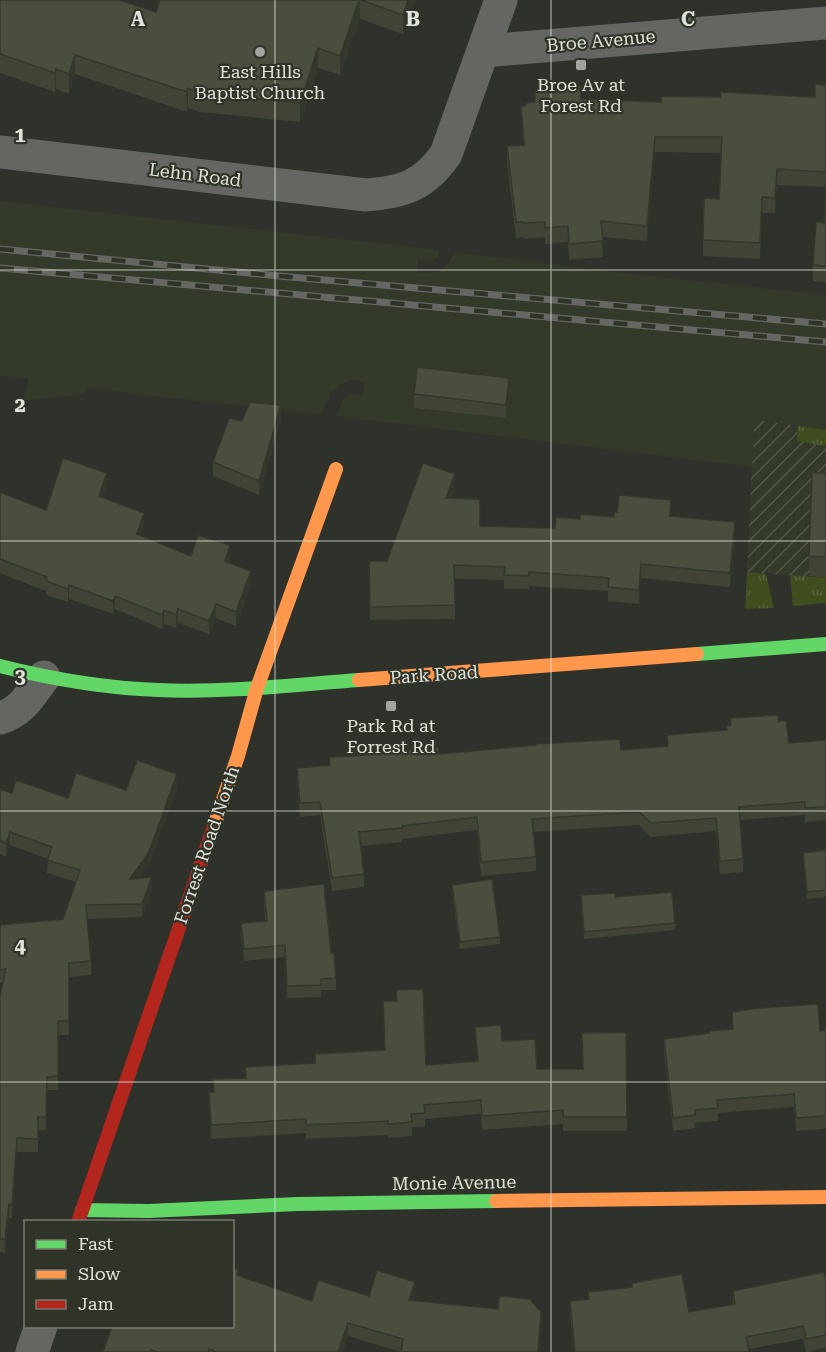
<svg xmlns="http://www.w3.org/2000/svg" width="826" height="1352" viewBox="0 0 826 1352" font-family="'Roboto Serif',serif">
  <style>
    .built { fill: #343a29 }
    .industrial { fill: url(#industrial-furrows) }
    .grass { fill: url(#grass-tufts) }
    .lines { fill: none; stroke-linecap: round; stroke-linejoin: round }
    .street { stroke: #656662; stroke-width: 33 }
    .fast { stroke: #63d668; stroke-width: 14 }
    .slow { stroke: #ff974d; stroke-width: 14 }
    .jam { stroke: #b3261e; stroke-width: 14 }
    .rail-casing { stroke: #666763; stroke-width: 7 }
    .rail { stroke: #303428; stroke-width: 4.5; stroke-dasharray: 14; stroke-linecap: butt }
    .wall { fill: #404335 }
    .shaded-wall { fill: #34372b }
    .building { fill: #4a4e3e; stroke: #34372b; stroke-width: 1.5 }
    .grid { fill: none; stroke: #e0e3db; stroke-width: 1.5; stroke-opacity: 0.55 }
    .poi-dot { fill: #a2a59d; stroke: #303428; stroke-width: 2 }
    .labels { text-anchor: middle; stroke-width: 4.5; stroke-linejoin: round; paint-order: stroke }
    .street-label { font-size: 18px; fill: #e0e3db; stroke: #303428 }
    .poi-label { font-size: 18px; fill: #e0e3db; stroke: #303428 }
    .grid-label { font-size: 20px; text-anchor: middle; font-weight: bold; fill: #e0e3db; stroke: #303428; stroke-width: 4.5; stroke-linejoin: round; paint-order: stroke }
  </style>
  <defs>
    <pattern id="industrial-furrows" width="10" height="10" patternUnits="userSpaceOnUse" patternTransform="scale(1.5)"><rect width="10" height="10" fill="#343a29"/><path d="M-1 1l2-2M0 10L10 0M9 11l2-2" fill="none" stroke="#515647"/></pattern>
    <pattern id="grass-tufts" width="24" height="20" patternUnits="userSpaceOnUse" patternTransform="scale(1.5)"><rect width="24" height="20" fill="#3f4d1f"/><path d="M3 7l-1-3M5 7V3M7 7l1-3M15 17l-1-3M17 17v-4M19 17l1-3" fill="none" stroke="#5a663f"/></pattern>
  </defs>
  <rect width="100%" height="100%" fill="#2f312b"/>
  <path class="built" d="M0 201 441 250 437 258 432 261 417 260 418 273 438 272 449 263 454 252 607 271 826 295V430L754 420 752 467 336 416 343 400 351 394 363 396 365 382 351 380 341 384 330 393 322 414 143 395 87 387 84 394 23 401 29 379 0 376Z"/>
  <path class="industrial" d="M754 420 798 426 797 441 826 446V578L747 572Z"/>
  <path class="grass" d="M798 426 826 430V446L797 441Z
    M747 572 766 574 774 608 745 609Z
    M790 575 826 578V603L793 606Z"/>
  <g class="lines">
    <path class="street" d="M483 51 826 23
      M0 152 366 195C403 192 424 186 446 154L501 0
      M0 718C22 712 31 694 44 677
      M32 1352 41 1326"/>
    <path class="fast" d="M697 654 826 644
      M0 666C52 679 104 688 158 690 225 693 292 685 359 680
      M82 1210 148 1211 297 1204 496 1201"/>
    <path class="slow" d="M359 680 697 654
      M214 826 238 756 257 688 336 469
      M496 1201 826 1197"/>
    <path class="jam" d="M78 1222 214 826"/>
    <g class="rail-casing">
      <path id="rail" d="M0 249 279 276 826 324
        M0 268 826 342"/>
    </g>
    <use href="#rail" class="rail"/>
  </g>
  <path class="wall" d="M0 0 156 12 160 0H415L403 34 360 19 340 75 318 68 300 122 200 112 188 108 187 112 75 74 69 94 56 89 55 92 0 73Z
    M826 85V282L813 281V265L824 223 826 187 777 185 775 213H762L760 259 703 256V240L719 199 721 153 655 152 647 241 602 237 603 257 569 260 568 242 545 244V237L523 239V237L516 238 507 162V146L523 145 521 106H526L535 102V89L581 99 661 102 720 97H815Z
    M509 392 506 418 414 408V394Z
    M281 419 259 495 213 476V462L242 421Z
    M826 473V577L809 576V556Z
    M107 487 103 498 144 527 141 536 191 556 230 559 229 563 251 585 236 626 216 618 209 634 178 623 176 628 164 624 162 629 115 609 113 614 69 599 68 602 46 595V591L0 573V492L46 510Z
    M455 488 451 498 480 526 555 528 580 519 614 517 671 516 735 536 730 587 641 578 639 604 608 601V591L529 586V589H504V580L455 579V619L370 620 369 561H387Z
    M730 718 778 721 789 743 826 740V820L805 822V815L740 820 743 859V872L720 874 716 831 651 837 639 825 533 832 536 857V871L481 876 477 830 402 839V842L361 846 364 874V887L332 891 320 815 300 817 297 781V768L329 766V757L621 750 667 746V735L726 730 730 725Z
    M177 787 149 865 140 878 152 890 142 917 87 919 91 961V975L69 977V1035H58V1090H47L46 1130H38V1152H17L12 1218H9L5 1253 0 1252V996L3 983H0V925L63 919 76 882 47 873 48 859 10 845 6 857 0 854V789L12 793 68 798 126 790Z
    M826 850V897L807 899 803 853Z
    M452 885 500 937V944L460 949 452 892Z
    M264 891 331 953 336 978V990H321V997L287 998 285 957 244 961 241 935V923L265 921 264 902Z
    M581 895 616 897 675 923V930L584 939Z
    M396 990 426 1065 477 1061 475 1027 502 1041 537 1069H583L626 1032 627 1131H563V1124L482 1130 481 1114 425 1119V1127H412V1136L388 1138V1135L306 1139V1133L211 1139 209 1092H213V1079L245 1078V1067L315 1063V1054L385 1050 383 1001H396Z
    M732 1012 820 1031 826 1030V1129L796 1131 794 1107 718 1113V1121L695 1123V1128L673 1131 664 1052V1039L732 1029Z
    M239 1276 312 1301 369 1296 415 1295 413 1300 541 1326 539 1352H401L348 1336 343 1352H103L232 1326Z
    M826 1281V1348L806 1352 803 1339 749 1349V1352H574L570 1314V1301L588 1299V1292L632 1287V1283L689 1312 733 1304V1291Z"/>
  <path class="shaded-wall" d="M359 0 360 19 340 75V56Z
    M408 0H415L403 34V15Z
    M318 48V68L300 122V103Z
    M75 55V74L69 94V74Z
    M56 69V89L55 92V73Z
    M188 88V108L187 112V92Z
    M655 137V152L647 241V226Z
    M777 169V185L775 213V198Z
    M762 197V213L760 259V243Z
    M509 378V392L506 418V405Z
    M281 405V419L259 495V481Z
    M107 473V487L99 510V496Z
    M455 474V488L446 512V498Z
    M144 513V527L137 548V534Z
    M735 522V536L730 587V573Z
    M230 545V559L225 575V561Z
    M641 564V578L639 604V590Z
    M251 571V585L236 626V612Z
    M69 585V599L68 602V589Z
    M115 596V609L113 614V601Z
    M216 604V618L209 634V621Z
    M178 609V623L176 628V615Z
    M164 610V624L162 629V615Z
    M177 774V787L149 865 130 892V879Z
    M10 832V845L6 857V843Z
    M152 877V890L142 917V904Z
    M17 1138V1152L12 1218V1205Z
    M9 1204V1218L5 1253V1239Z
    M415 1282V1295L409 1314V1300Z
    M541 1312V1326L539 1352H538Z
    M348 1323V1336L343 1352H338Z"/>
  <path class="building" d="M0 0H120L156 12 160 0H359L340 56 318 48 300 103 200 93 188 88 187 92 75 55 69 74 56 69 55 73 0 54Z
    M361 0H408L403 15Z
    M815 84 826 85V172L777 169 775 198 762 197 760 243 703 240 704 198 719 199 722 137H655L647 226 601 221 603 241 569 244 568 226 545 228V222L523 223V222H516L507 146 524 145 521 106H526V103L535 102V89L580 86 581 99 661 102V96L720 97 721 92 815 97Z
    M826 175V266L813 265 816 222 824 223Z
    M417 367 509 378 506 405 414 394Z
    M250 402 281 405 259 481 213 462 229 418 242 421Z
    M63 458 107 473 99 496 144 513 137 534 191 556 198 535 230 545 225 561 251 571 236 612 216 604 209 621 178 609 176 615 164 610 162 615 115 596 113 601 69 585 68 589 46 581 47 577 0 559V492L46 510Z
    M423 463 455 474 446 498 480 499V526L555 528 556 517 580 519V514L614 517V512H617L619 495 671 500 670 516 735 522 730 573 641 564 639 590 608 587 609 578 529 572V576L504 575 505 567 454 565 455 605 370 607 369 561H387Z
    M812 473H826V557L809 556Z
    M778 715V721L786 720 789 743 826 740V807L805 808V802L739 807 743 859 720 861 716 818 651 823 639 812 532 819 536 857 481 862 477 817 402 826V828L359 832 364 874 332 878 320 802 300 803 297 768 330 765 329 757 354 756 438 747 439 754 536 745V744L620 739 621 750 668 746 667 735 727 730 726 726 731 725 730 718Z
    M137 760 177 774 149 852 130 879 152 877 142 904 86 905 91 961 69 963V1021H58V1076L47 1077 46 1117H38V1139L17 1138 12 1205 9 1204 5 1239H0V996L6 969 0 970V925L63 919 80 870 47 860 52 847 10 832 6 843 0 841V789L12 793 16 780 68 798 76 773 126 790Z
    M826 850V890L807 892 803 853Z
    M492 879 500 937 460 942 452 885Z
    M324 884 331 953H334L336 978 321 979V985L287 986 285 945 244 949 241 923 267 921 264 891Z
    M672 892 675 923 584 932 581 895 615 893 616 897Z
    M423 989 426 1065 478 1061 475 1027 501 1025 502 1041 535 1039 537 1069H583L582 1033 626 1032 627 1117H563V1110L482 1116 481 1100 424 1105 425 1113 411 1114 412 1122 388 1124V1121L306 1125V1119L211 1125 209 1092H214L213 1079 246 1078 245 1067 315 1063V1054L385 1050 383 1001H397L396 990Z
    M818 1004 820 1031 826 1030V1116L796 1118 794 1094 717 1100 718 1108 695 1110V1115L673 1118 664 1039 709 1033V1031L733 1029 732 1012 758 1008Z
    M232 1268 239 1270 237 1275 312 1301 318 1280 369 1296 377 1270 415 1282 409 1300 498 1309 499 1296 530 1299 541 1312 538 1352H401L403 1339 348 1323 338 1352H217L209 1349 208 1352H157L151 1350 150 1352H103L112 1326H232Z
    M824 1272 826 1281V1335L806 1339 803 1326 746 1337 749 1352H575L570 1301 589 1299 588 1292 632 1287V1283L682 1274 689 1312 735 1304 733 1291Z"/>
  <path class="grid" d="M275 0V1352M551 0V1352M0 270H826M0 541H826M0 811H826M0 1082H826"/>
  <g class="poi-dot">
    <circle cx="260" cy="52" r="6"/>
    <rect x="575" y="59" width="12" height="12" rx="3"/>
    <rect x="385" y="700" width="12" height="12" rx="3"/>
  </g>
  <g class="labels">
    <g class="street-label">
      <text transform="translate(601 41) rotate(-5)" y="6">Broe Avenue</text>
      <text transform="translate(195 175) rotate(7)" y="6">Lehn Road</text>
      <text transform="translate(434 675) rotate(-4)" y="6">Park Road</text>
      <text transform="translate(207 845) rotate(-71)" y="6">Forrest Road North</text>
      <text transform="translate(454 1183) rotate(-1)" y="6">Monie Avenue</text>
    </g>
    <g class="poi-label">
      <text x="260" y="78">East Hills<tspan x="260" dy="21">Baptist Church</tspan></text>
      <text x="581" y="91">Broe Av at<tspan x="581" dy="21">Forest Rd</tspan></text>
      <text x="391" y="732">Park Rd at<tspan x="391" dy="21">Forrest Rd</tspan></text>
    </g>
  </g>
  <g class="grid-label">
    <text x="138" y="26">A</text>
    <text x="413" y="26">B</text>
    <text x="688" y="26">C</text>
    <text x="20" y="142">1</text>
    <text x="20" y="412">2</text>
    <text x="20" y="683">3</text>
    <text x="20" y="953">4</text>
  </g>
  <rect x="24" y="1220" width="210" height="108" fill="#303428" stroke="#767a70" stroke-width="1.5"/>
  <rect x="36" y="1240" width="30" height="9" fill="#63d668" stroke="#767a70" stroke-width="1.5"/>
  <text x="78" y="1250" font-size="18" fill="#e0e3db">Fast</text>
  <rect x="36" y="1270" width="30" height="9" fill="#ff974d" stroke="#767a70" stroke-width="1.5"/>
  <text x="78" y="1280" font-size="18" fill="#e0e3db">Slow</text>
  <rect x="36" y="1300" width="30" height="9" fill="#b3261e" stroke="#767a70" stroke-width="1.5"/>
  <text x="78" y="1310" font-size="18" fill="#e0e3db">Jam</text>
</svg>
